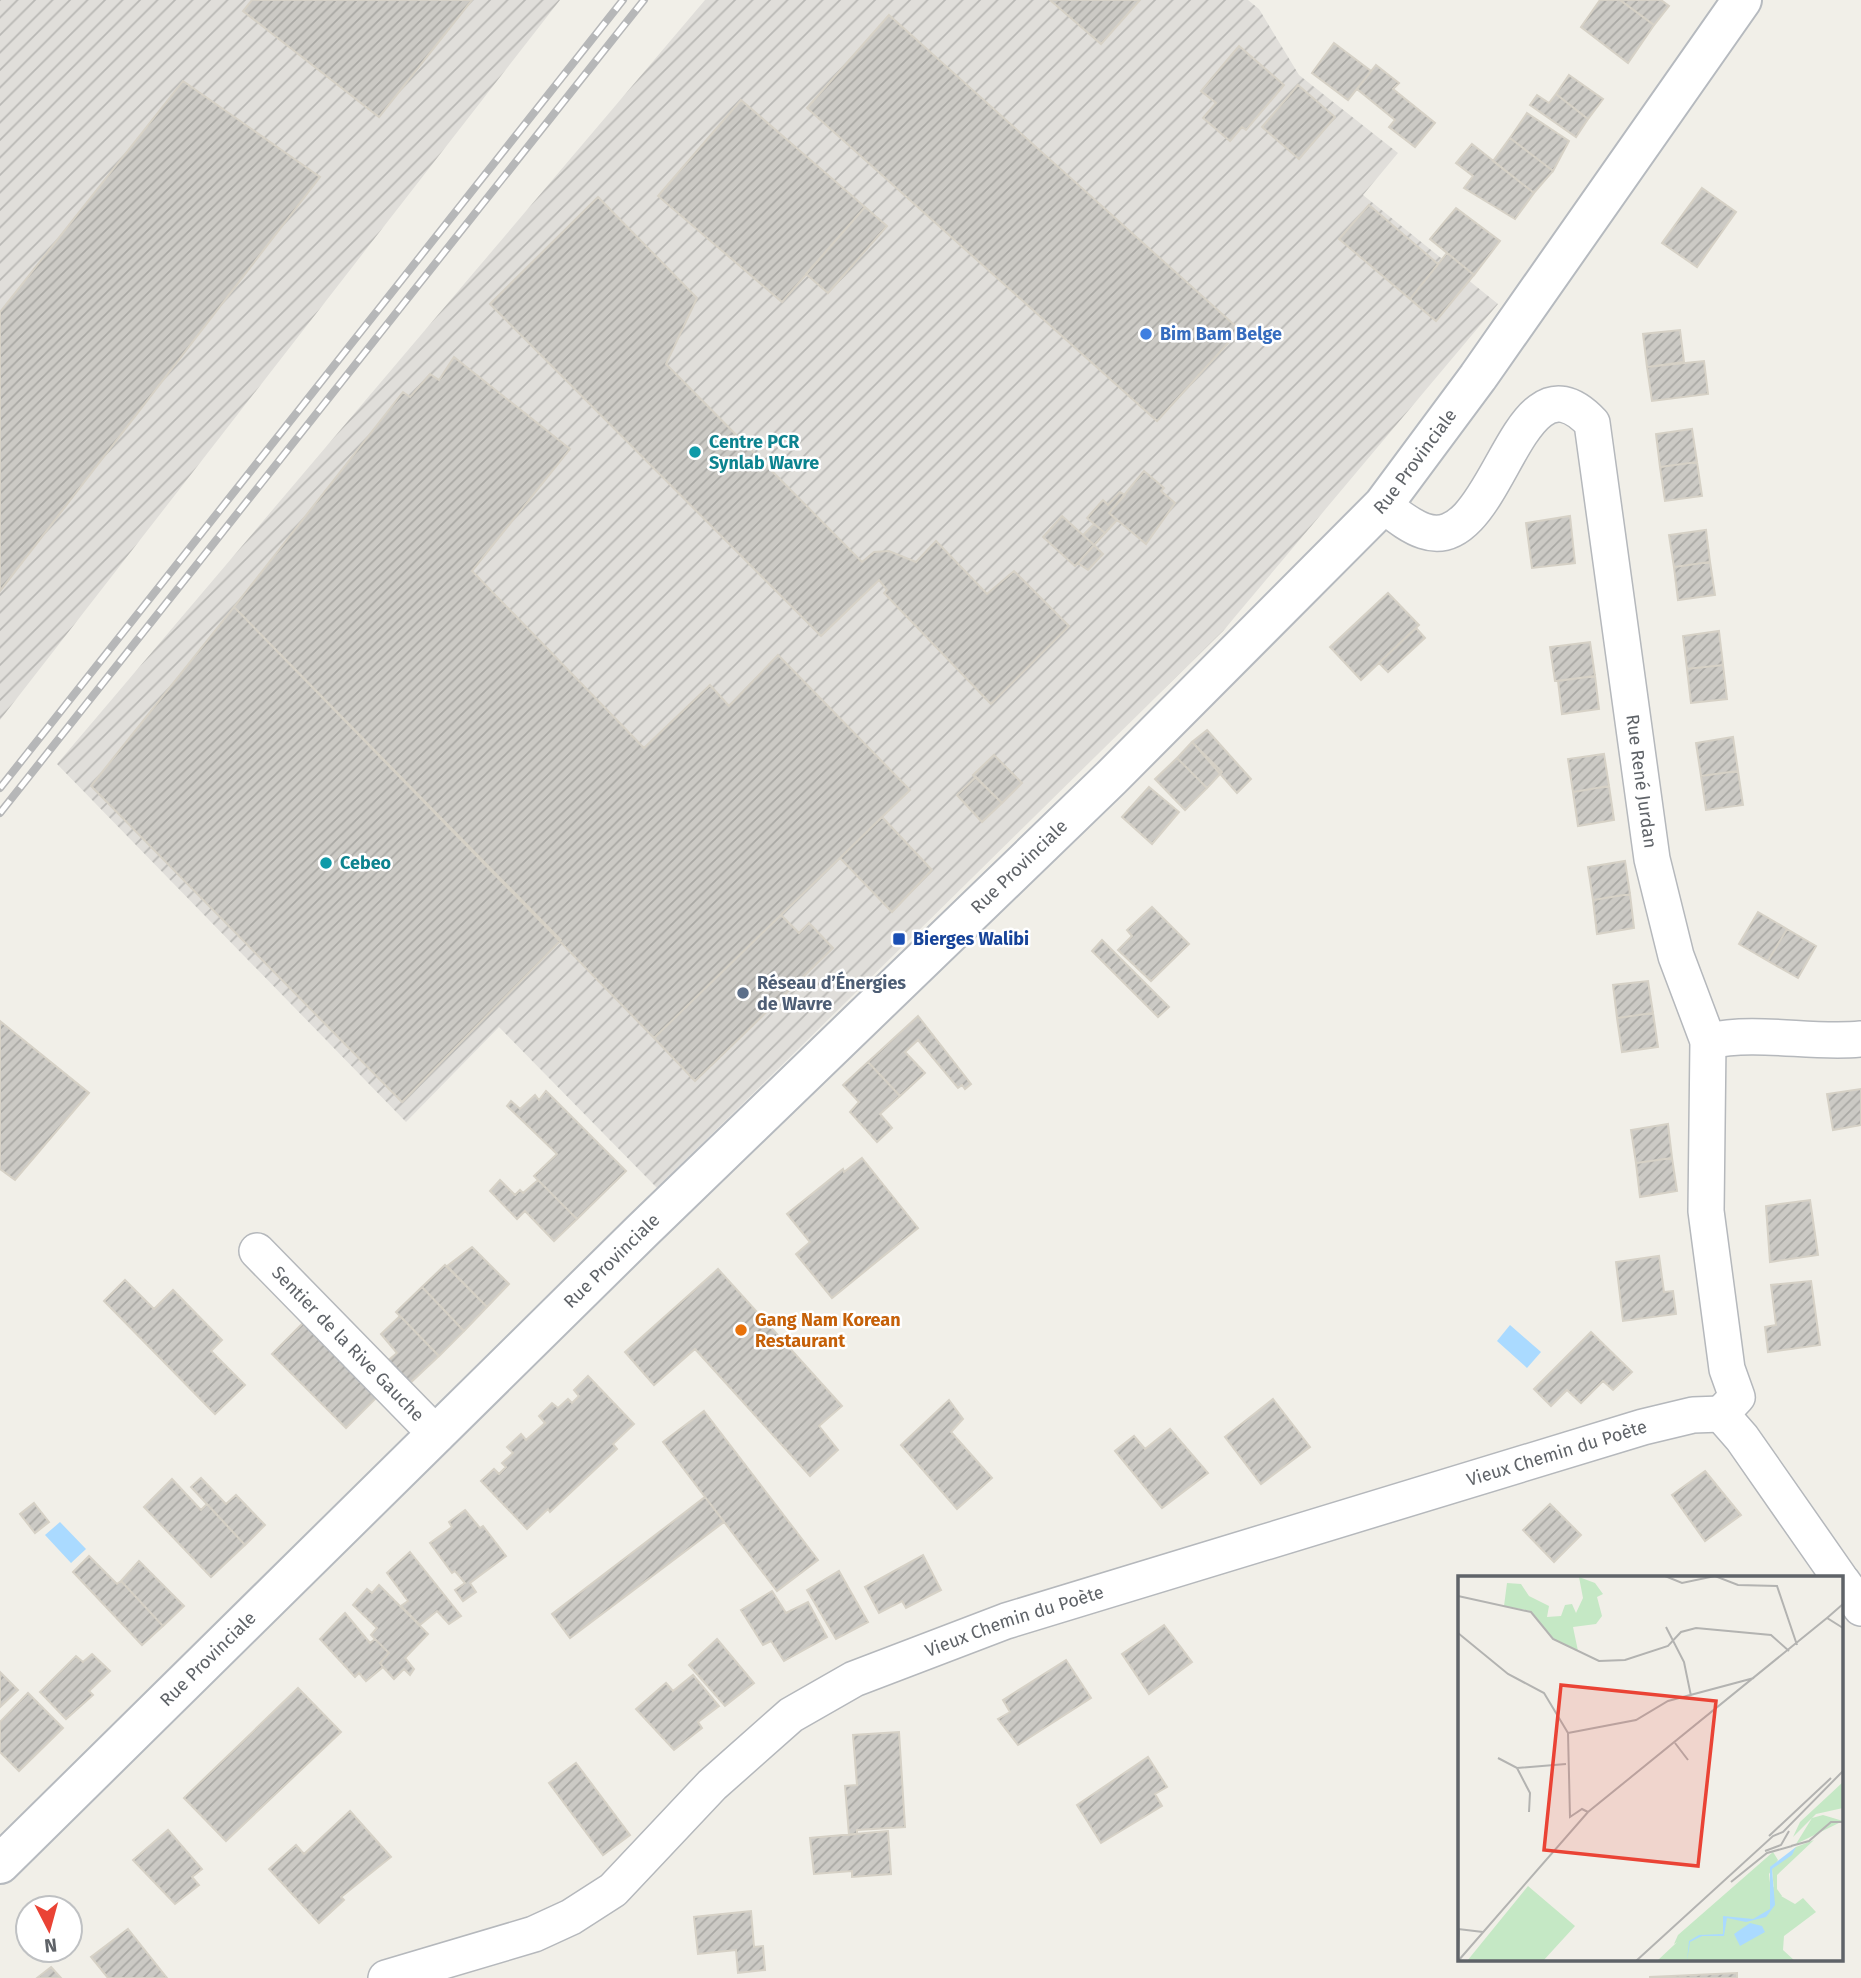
<svg xmlns="http://www.w3.org/2000/svg" width="1861" height="1978" viewBox="0 0 1861 1978" font-family="'Fira Sans',sans-serif">
  <style>
    .industrial { fill: url(#industrial-furrows) }
    .water { fill: #aadaff }
    .building { fill: url(#building-hatch); stroke: #d6d1c6; stroke-width: 2 }
    .lines { fill: none; stroke-linecap: round; stroke-linejoin: round }
    .street-casing { stroke: #b5b8bc; stroke-width: 38 }
    .secondary-casing { stroke: #b6babf; stroke-width: 42 }
    .street { stroke: #fff; stroke-width: 35 }
    .secondary { stroke: #fff; stroke-width: 38 }
    .rail-casing { stroke: #b6b7b8; stroke-width: 8 }
    .rail { stroke: #fff; stroke-width: 5; stroke-dasharray: 16; stroke-linecap: butt }
    .shop-dot { fill: #3f7fe0; stroke: #fff; stroke-width: 2.5 }
    .culture-dot { fill: #0f9aa8; stroke: #fff; stroke-width: 2.5 }
    .transit-dot { fill: #1a4fb4; stroke: #fff; stroke-width: 2.5 }
    .service-dot { fill: #5c6f8a; stroke: #fff; stroke-width: 2.5 }
    .food-dot { fill: #e8710a; stroke: #fff; stroke-width: 2.5 }
    .labels { text-anchor: middle; stroke-width: 5; stroke-linejoin: round; paint-order: stroke }
    .shop-label { font-size: 18px; font-weight: bold; fill: #366cbe; stroke: #fff; text-anchor: start }
    .culture-label { font-size: 18px; font-weight: bold; fill: #0d838f; stroke: #fff; text-anchor: start }
    .street-label { font-size: 18px; fill: #5f6368; stroke: #fff }
    .transit-label { font-size: 18px; font-weight: bold; fill: #164399; stroke: #fff; text-anchor: start }
    .service-label { font-size: 18px; font-weight: bold; fill: #4e5e75; stroke: #fff; text-anchor: start }
    .food-label { font-size: 18px; font-weight: bold; fill: #c56008; stroke: #fff; text-anchor: start }
    .inset-road { fill: none; stroke: #b3b3b1; stroke-width: 2 }
    .view { fill: #ea4335; fill-opacity: 0.15; stroke: #ea4335; stroke-width: 3.5 }
    .inset-edge { fill: none; stroke: #5f6368; stroke-width: 3.5 }
  </style>
  <defs>
    <pattern id="industrial-furrows" width="10" height="10" patternUnits="userSpaceOnUse" patternTransform="scale(1.75)"><rect width="10" height="10" fill="#e0deda"/><path d="M-1 1l2-2M0 10L10 0M9 11l2-2" fill="none" stroke="#b9b8b5"/></pattern>
    <pattern id="building-hatch" width="6" height="6" patternUnits="userSpaceOnUse" patternTransform="scale(1.75)"><rect width="6" height="6" fill="#cccac5"/><path d="M-1 1l2-2M0 6l6-6M5 7l2-2" fill="none" stroke="#a9a8a4"/></pattern>
  </defs>
  <rect width="100%" height="100%" fill="#f1efe8"/>
  <path class="industrial" d="M0 0H560L0 720Z
    M705 0H1248L1259 9 1299 75 1398 153 1363 195 1498 304 1223 631 657 1188 499 1027 406 1122 57 764Z"/>
  <path class="water" d="M1510 1325 1541 1352 1527 1368 1497 1341Z
    M60 1522 86 1549 71 1563 45 1535Z"/>
  <path class="building" d="M252 0H472L379 117 243 11Z
    M1050 0H1140L1101 44Z
    M1600 0H1620L1654 25 1628 63 1581 27Z
    M1620 0H1661L1669 6 1654 25Z
    M889 15 1240 330 1157 421 807 108Z
    M1334 43 1371 71 1348 100 1312 73Z
    M1239 46 1284 85 1246 130 1242 127 1230 141 1203 118 1216 103 1201 91Z
    M1376 65 1399 83 1393 89 1435 123 1415 147 1389 127 1395 120 1357 89Z
    M1569 75 1603 99 1588 119 1556 94Z
    M183 81 320 177 0 591V312Z
    M1298 85 1335 117 1299 159 1262 127Z
    M1556 94 1588 119 1576 137 1530 105 1537 95 1549 103Z
    M741 100 865 207 782 302 658 196Z
    M1527 113 1569 141 1553 171 1510 138Z
    M1510 138 1553 171 1534 193 1493 161Z
    M1472 144 1534 193 1515 219 1464 188 1473 176 1456 163Z
    M1702 188 1736 212 1697 267 1662 243Z
    M598 197 697 298 666 364 862 562 874 552 889 551 916 562 936 541 987 594 1014 571 1069 626 991 704 884 593 887 590 879 580 821 636 490 304Z
    M1369 205 1438 264 1410 299 1339 239Z
    M865 207 887 226 828 293 806 274Z
    M1456 208 1500 241 1474 275 1430 239Z
    M1447 253 1474 275 1436 321 1410 299Z
    M1680 330 1684 362 1647 367 1643 334Z
    M454 357 570 449 472 571 644 748 710 685 729 706 778 655 910 790 654 1038 234 607 403 392 410 397 430 374 439 380Z
    M1704 361 1708 394 1652 401 1647 367Z
    M1692 429 1697 462 1660 467 1656 434Z
    M1697 462 1702 496 1665 501 1660 467Z
    M1144 471 1164 488 1161 491 1175 503 1146 544 1109 513Z
    M1120 492 1125 495 1109 513 1117 520 1105 533 1087 518 1103 500 1108 505Z
    M1062 516 1094 545 1075 566 1043 537Z
    M1570 516 1575 563 1532 568 1526 523Z
    M1094 524 1105 533 1094 545 1083 535Z
    M1706 530 1710 562 1674 567 1669 535Z
    M1094 545 1103 554 1088 570 1078 563Z
    M1710 562 1715 595 1678 600 1674 567Z
    M1388 593 1419 625 1361 680 1330 647Z
    M234 607 561 940 402 1102 91 786Z
    M1416 628 1425 638 1388 672 1379 663Z
    M1719 631 1723 665 1687 669 1683 636Z
    M1590 642 1595 676 1555 681 1550 647Z
    M1723 665 1727 699 1691 703 1687 669Z
    M1595 676 1599 709 1562 714 1558 681Z
    M1207 730 1251 779 1237 793 1192 742Z
    M1733 737 1738 771 1701 776 1696 743Z
    M1192 742 1222 772 1207 788 1177 758Z
    M1604 754 1609 786 1573 792 1568 759Z
    M994 755 1022 783 1002 803 973 775Z
    M1177 758 1207 788 1185 810 1155 779Z
    M1738 771 1743 805 1706 810 1701 776Z
    M976 777 1002 803 982 822 957 795Z
    M1609 786 1614 820 1578 826 1573 792Z
    M1149 787 1179 812 1152 844 1122 817Z
    M882 817 932 870 892 912 840 858Z
    M1625 861 1630 894 1593 900 1588 867Z
    M1630 894 1634 928 1597 934 1593 900Z
    M1152 907 1189 944 1151 981 1118 950 1132 936 1127 930Z
    M1758 912 1787 929 1768 961 1739 944Z
    M781 915 799 933 809 923 833 948 695 1081 654 1038Z
    M1787 929 1816 946 1798 978 1768 961Z
    M1102 940 1169 1007 1158 1017 1092 951Z
    M1648 981 1653 1013 1617 1018 1613 985Z
    M1653 1013 1658 1047 1622 1052 1617 1018Z
    M918 1016 971 1084 965 1089 962 1085 958 1088 918 1040 905 1052 925 1073 900 1096 868 1062Z
    M0 1021 89 1093 15 1180 0 1169Z
    M868 1062 900 1096 880 1114 892 1128 877 1142 850 1112 859 1102 843 1085Z
    M1861 1089V1125L1833 1130 1827 1094Z
    M546 1091 626 1171 577 1219 534 1176 557 1154 507 1106 511 1101 520 1109 535 1095 539 1100Z
    M1668 1124 1672 1158 1636 1163 1631 1130Z
    M862 1158 918 1228 832 1298 796 1254 810 1242 787 1214 843 1169 844 1172Z
    M1672 1158 1677 1191 1640 1197 1636 1163Z
    M500 1180 515 1195 520 1190 523 1193 538 1180 577 1219 554 1241 525 1211 517 1219 490 1191Z
    M1810 1200 1818 1255 1770 1262 1766 1206Z
    M472 1247 509 1284 487 1307 447 1266Z
    M1659 1256 1664 1292 1673 1291 1676 1314 1623 1321 1616 1262Z
    M445 1265 487 1307 464 1331 422 1287Z
    M718 1269 842 1406 819 1426 838 1450 810 1476 695 1349 654 1385 625 1352Z
    M125 1280 154 1309 173 1290 222 1340 211 1351 245 1385 215 1414 104 1301Z
    M1811 1281 1820 1345 1768 1352 1765 1327 1776 1325 1771 1285Z
    M422 1287 464 1331 439 1356 396 1312Z
    M400 1316 439 1356 407 1386 385 1363 397 1353 381 1334Z
    M306 1320 380 1394 346 1428 272 1354Z
    M1591 1332 1632 1372 1613 1390 1603 1381 1581 1403 1567 1390 1551 1406 1534 1389Z
    M588 1376 634 1424 613 1444 617 1449 550 1512 548 1509 527 1529 481 1481 494 1469 499 1474 506 1467 502 1463 513 1453 507 1447 521 1434 526 1440 545 1423 539 1416 552 1403 558 1408 568 1399 572 1403 579 1396 574 1390Z
    M1273 1399 1310 1447 1261 1484 1225 1437Z
    M949 1400 963 1419 951 1432 992 1478 957 1509 901 1445Z
    M704 1411 818 1560 777 1591 663 1442Z
    M1170 1429 1208 1473 1162 1508 1115 1451 1134 1436 1145 1449Z
    M1705 1471 1741 1515 1705 1541 1672 1495Z
    M201 1478 226 1504 236 1495 265 1525 245 1545 191 1487Z
    M172 1479 201 1510 207 1504 245 1545 211 1577 144 1507Z
    M705 1497 724 1522 570 1638 552 1614Z
    M34 1503 49 1522 35 1533 20 1514Z
    M1550 1504 1581 1535 1554 1562 1523 1530Z
    M465 1510 480 1528 483 1526 506 1556 470 1583 476 1592 463 1601 455 1590 465 1583 455 1571 452 1573 430 1543 452 1527 449 1522Z
    M410 1552 461 1616 449 1624 437 1611 420 1625 401 1606 408 1601 387 1573Z
    M923 1555 941 1590 906 1608 902 1601 879 1613 865 1587Z
    M89 1556 117 1584 121 1581 163 1626 142 1645 73 1572Z
    M139 1561 184 1606 163 1626 121 1581Z
    M839 1571 868 1622 836 1639 807 1590Z
    M379 1585 428 1634 405 1658 414 1669 410 1675 404 1669 394 1679 383 1667 380 1663 389 1653 371 1635 377 1628 353 1605 367 1589 372 1593Z
    M772 1591 786 1613 808 1602 827 1637 784 1661 771 1641 763 1645 741 1610Z
    M345 1613 370 1643 375 1639 389 1653 380 1663 383 1667 366 1681 359 1673 355 1677 320 1639Z
    M1164 1625 1192 1662 1149 1694 1122 1654Z
    M717 1639 754 1683 725 1706 689 1665Z
    M92 1654 110 1671 89 1691 93 1695 66 1719 40 1692 76 1656 83 1662Z
    M1066 1660 1091 1698 1018 1745 998 1719 1010 1712 1003 1700Z
    M0 1672 18 1690 0 1707Z
    M693 1675 719 1706 698 1722 702 1728 674 1750 636 1709 666 1683 673 1691Z
    M298 1688 341 1732 226 1841 184 1798Z
    M28 1693 63 1728 19 1771 0 1752V1722Z
    M899 1732 905 1827 857 1830V1834L849 1835 845 1786 857 1785 853 1735Z
    M1148 1757 1167 1787 1155 1794 1162 1806 1101 1843 1077 1805Z
    M576 1763 630 1835 603 1855 549 1783Z
    M350 1811 391 1857 341 1897 344 1900 319 1923 269 1869 296 1845 304 1854Z
    M168 1830 202 1869 192 1877 199 1885 175 1904 133 1860Z
    M888 1831 891 1874 852 1877V1871L814 1874 810 1838Z
    M751 1911 754 1947 763 1946 765 1970 738 1973 736 1950 698 1954 694 1917Z
    M128 1929 167 1978H108L91 1957Z
    M51 1967 61 1978H37Z
    M1737 1973V1978H1650V1977Z"/>
  <g class="lines">
    <g class="street-casing">
      <g id="street">
        <path id="s1" d="M1383 505C1395 514 1409 526 1424 531 1500 557 1514 340 1592 423L1652 859 1676 956 1708 1041 1706 1211 1727 1369 1737 1397 1721 1414"/>
        <path d="M1708 1041C1759 1030 1810 1044 1861 1039"/>
        <path id="s2" d="M257 1251 437 1435"/>
        <path d="M1721 1414 1742 1438 1839 1577"/>
        <path d="M1842 1581 1861 1608"/>
        <path id="s3" d="M386 1978 534 1934 571 1917 613 1890 712 1785 791 1715 854 1679 1006 1621 1643 1427 1693 1415 1721 1414"/>
      </g>
    </g>
    <g class="secondary-casing">
      <g id="secondary">
        <path id="s4" d="M0 1864 642 1231 1111 778 1383 505 1478 377 1742 0"/>
      </g>
    </g>
    <use href="#street" class="street"/>
    <use href="#secondary" class="secondary"/>
    <g class="rail-casing">
      <path id="rail" d="M0 788 623 0
        M0 813 644 0"/>
    </g>
    <use href="#rail" class="rail"/>
  </g>
  <circle class="shop-dot" cx="1146" cy="334" r="7"/>
  <g class="culture-dot">
    <circle cx="695" cy="452" r="7"/>
    <circle cx="326" cy="863" r="7"/>
  </g>
  <rect class="transit-dot" x="892" y="932" width="14" height="14" rx="3.5"/>
  <circle class="service-dot" cx="743" cy="993" r="7"/>
  <circle class="food-dot" cx="741" cy="1330" r="7"/>
  <g class="labels">
    <g class="shop-label">
      <text x="1160" y="340">Bim Bam Belge</text>
    </g>
    <g class="culture-label">
      <text x="709" y="448">Centre PCR<tspan x="709" dy="21">Synlab Wavre</tspan></text>
      <text x="340" y="869">Cebeo</text>
    </g>
    <g class="street-label">
      <text dy="6" stroke="none"><textPath href="#s4" startOffset="1993">Rue Provinciale</textPath></text>
      <text dy="6" stroke="none"><textPath href="#s1" startOffset="648">Rue René Jurdan</textPath></text>
      <text dy="6" stroke="none"><textPath href="#s4" startOffset="1426">Rue Provinciale</textPath></text>
      <text dy="6" stroke="none"><textPath href="#s4" startOffset="859">Rue Provinciale</textPath></text>
      <text dy="6" stroke="none"><textPath href="#s2" startOffset="130">Sentier de la Rive Gauche</textPath></text>
      <text dy="6" stroke="none"><textPath href="#s3" startOffset="1306">Vieux Chemin du Poète</textPath></text>
      <text dy="6" stroke="none"><textPath href="#s3" startOffset="738">Vieux Chemin du Poète</textPath></text>
      <text dy="6" stroke="none"><textPath href="#s4" startOffset="292">Rue Provinciale</textPath></text>
    </g>
    <g class="transit-label">
      <text x="913" y="945">Bierges Walibi</text>
    </g>
    <g class="service-label">
      <text x="757" y="989">Réseau d’Énergies<tspan x="757" dy="21">de Wavre</tspan></text>
    </g>
    <g class="food-label">
      <text x="755" y="1326">Gang Nam Korean<tspan x="755" dy="21">Restaurant</tspan></text>
    </g>
  </g>
  <g transform="translate(1458 1576)">
    <rect width="385" height="385" fill="#f1efe8"/>
    <path d="M121 1 137 7 145 18 139 21 144 40 138 48 115 51 120 75 96 64 73 35 46 30 49 7 63 8 71 20 91 30 89 41 103 40 107 29 114 28 118 37 125 22ZM385 206V232L358 238 335 261 342 246ZM365 239 385 245 338 268 354 242ZM356 264 319 299V313L324 320 317 325 314 293 338 271ZM315 276 320 284 311 298 313 316 216 368 220 359Z" fill="#c5e8c5"/>
    <path d="M299 291 323 320 337 328 345 322 358 336 326 360 325 374 337 385H199ZM70 310 117 350 85 385H9Z" fill="#c5e8c5"/>
    <path d="M338 271 334 279 314 293 317 329 308 341 288 346 269 342 266 360H244L232 366 229 385 231 365 241 359 265 358V340L295 343 312 333V291ZM292 347 304 350 307 356 282 370 276 358Z" fill="#aadaff"/>
    <path class="inset-road" d="M207 0 224 7 257 0 280 9 319 10 339 69M0 20 73 36 95 63 141 85 167 84 210 70 223 56 238 52 313 59 331 75M369 42 385 28M208 51 226 86 233 120M0 57 50 98 86 117 110 157M110 157 178 144 210 125 296 102M110 157 112 241 124 233 130 236M217 167 230 184M40 182 59 192 108 188M59 192 72 217 71 236M311 260 373 202M333 270 351 265 373 246H385M307 275 323 269 331 255M273 306 309 277 334 270M0 353 25 356M0 383 1 353M0 385 130 236 369 42 385 52M178 385 315 260 325 256 385 195"/>
    <path class="view" d="M103 109 258 125 240 290 86 274Z"/>
    <rect width="385" height="385" class="inset-edge"/>
  </g>
  <g transform="translate(49 1929) rotate(174)"><circle r="33" fill="#ffffff" stroke="#bfc1c3" stroke-width="2"/>
  <path d="M0-5L12 26L0 18L-12 26Z" fill="#ea4335"/>
  <text y="-10" font-size="19" font-weight="bold" text-anchor="middle" fill="#5f6368">N</text>
  </g>
</svg>
